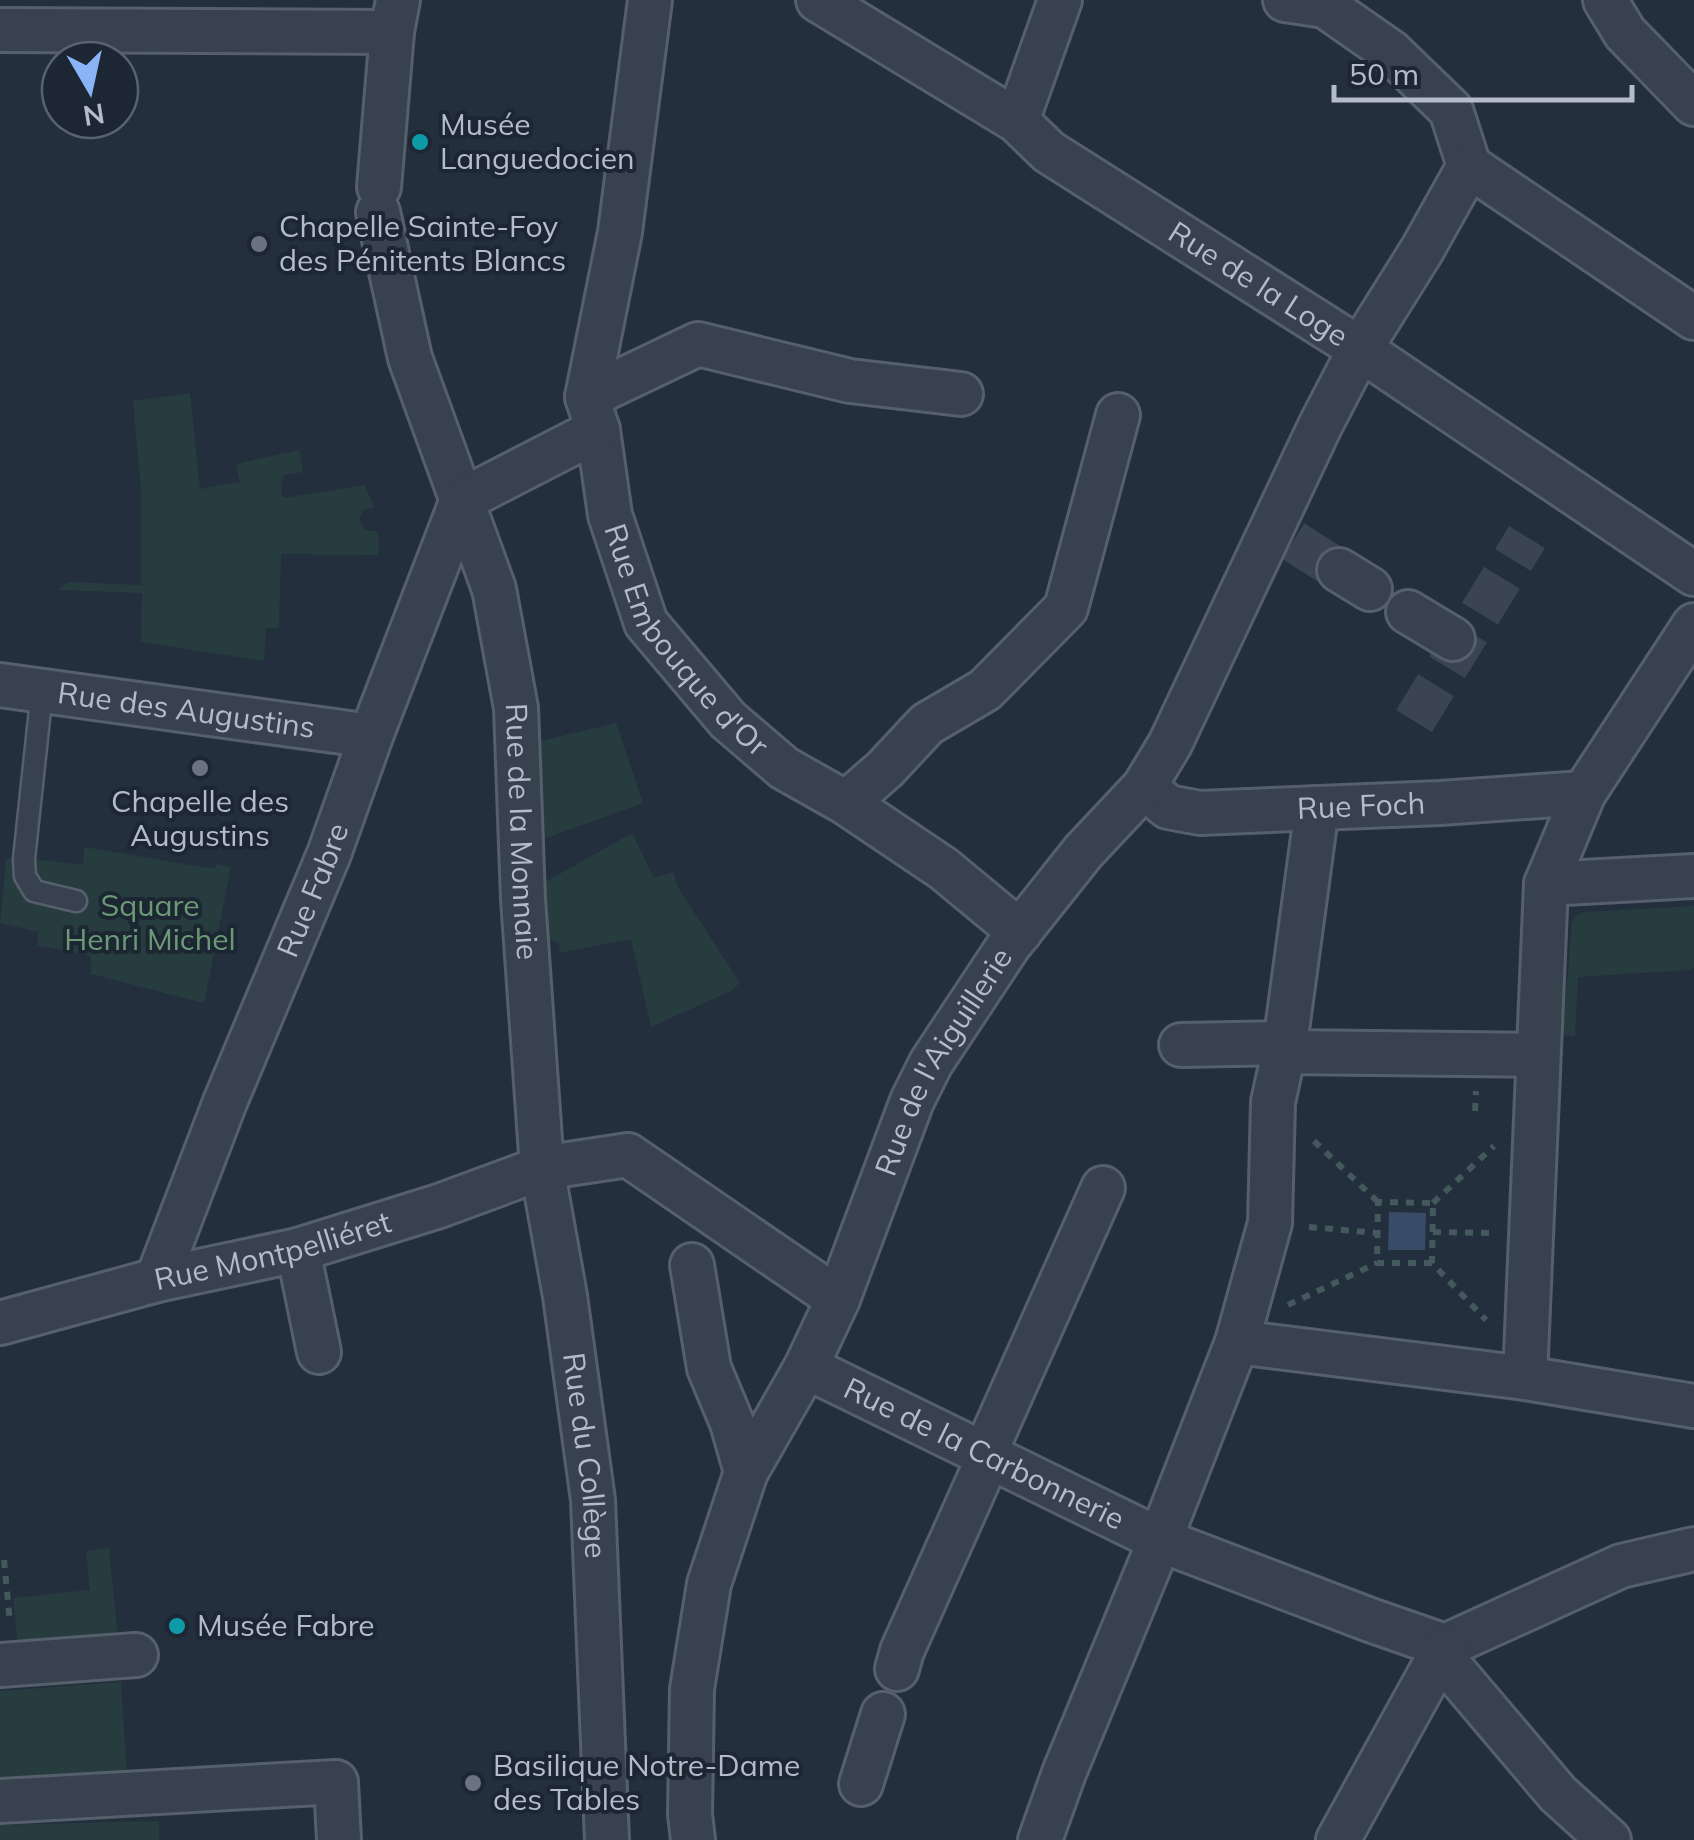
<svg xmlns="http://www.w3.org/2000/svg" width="1694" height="1840" viewBox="0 0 1694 1840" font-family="Mulish,sans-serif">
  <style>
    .green { fill: #263c3f }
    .water { fill: #394c67 }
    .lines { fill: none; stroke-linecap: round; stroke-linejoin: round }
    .street-tunnel { stroke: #3a4453; stroke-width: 42; stroke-dasharray: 42 21; stroke-linecap: butt }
    .lane-casing { stroke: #565f6c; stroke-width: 25 }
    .street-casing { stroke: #565f6c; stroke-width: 48 }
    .path { stroke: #44595c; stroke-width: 6; stroke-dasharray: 8 8; stroke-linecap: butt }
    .lane { stroke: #38414e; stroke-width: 20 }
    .street { stroke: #38414e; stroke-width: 42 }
    .culture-dot { fill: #0f9aa8; stroke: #1d2633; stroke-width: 4 }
    .worship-dot { fill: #6b7280; stroke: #1d2633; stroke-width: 4 }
    .labels { text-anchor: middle; stroke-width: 8; stroke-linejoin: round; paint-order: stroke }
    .poi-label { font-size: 30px; fill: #b4bcc9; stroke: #1d2633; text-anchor: start }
    .street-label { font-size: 30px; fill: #b4bcc9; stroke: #1d2633 }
    .park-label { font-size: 30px; fill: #6b9a76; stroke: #1d2633 }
  </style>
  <rect width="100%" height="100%" fill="#242f3e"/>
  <path class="green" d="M190 393 200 489 240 482 236 464 299 450 303 472 284 475 281 489 283 498 365 485 374 507 364 509 359 518C361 528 367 532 377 531L379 544 378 555 281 554 279 628H266L264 661 141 642 142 593 57 590 69 582 141 585V489L133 401Z
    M616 723 643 803 538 841 532 743Z
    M632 833 654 878 673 872 679 889 740 983 731 991 651 1027 631 939 560 953 559 942 546 940 542 884Z
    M84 847 215 869 216 864 231 867 204 1003 91 974V956L37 945 39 932 0 923 6 859H32L83 865Z
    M1694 906V967L1689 970 1578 977 1575 1036 1563 1035 1572 921 1576 915 1587 912Z
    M109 1548 118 1637 18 1645 13 1598 90 1590 86 1551Z
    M121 1682 127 1775 0 1782V1691Z
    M159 1821V1840H0V1825Z"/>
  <path class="water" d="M1389 1212 1426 1213 1425 1250H1388Z"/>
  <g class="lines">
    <path class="street-tunnel" d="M1293 541 1339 570
      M1414 721 1527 537"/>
    <g class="lane-casing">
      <path id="lane" d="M42 691 24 859 25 876 34 891 76 901"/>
    </g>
    <g class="street-casing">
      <g id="street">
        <path id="s1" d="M650 0 620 232 587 397 598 430 610 515 646 623 728 720 784 768 846 803 944 869 1020 932"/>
        <path id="s2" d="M818 0 1017 121 1049 152 1360 349 1694 574"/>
        <path d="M1285 0 1325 6 1391 52 1451 110 1469 166"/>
        <path d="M1605 0 1625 33 1694 104"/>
        <path d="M0 30 392 32"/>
        <path d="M1017 121 1060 0"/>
        <path d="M1469 166 1694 318"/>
        <path d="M379 187 392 32 398 0"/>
        <path id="s3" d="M378 212 410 358 494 589 516 708 523 899 542 1168 565 1296 593 1500 607 1840"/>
        <path d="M587 397 698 344 850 381 961 394"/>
        <path d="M462 500 598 430"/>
        <path d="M1339 570 1370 589"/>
        <path d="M1408 612 1453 639"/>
        <path id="s4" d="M0 685 371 736"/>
        <path id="s5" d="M1144 787 1168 807 1200 813 1440 803 1584 793"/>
        <path d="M846 803 885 769 927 724 985 690 1066 608 1118 415"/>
        <path d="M1546 884 1694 876"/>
        <path d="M1181 1045 1285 1043"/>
        <path d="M1284 1052 1538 1055"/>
        <path d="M298 1250 319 1352"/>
        <path d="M692 1265 709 1368 732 1423 746 1472"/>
        <path id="s6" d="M157 1280 225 1102 329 854 371 736 462 500"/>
        <path id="s7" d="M0 1323 157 1280 298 1250 439 1206 542 1168 628 1155 838 1299"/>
        <path d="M1237 1342 1525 1378 1694 1406"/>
        <path id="s8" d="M806 1367 1160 1540 1370 1620 1445 1646"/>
        <path d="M1525 1378 1546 884 1584 793 1694 625"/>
        <path d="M1445 1646 1621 1566 1694 1549"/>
        <path d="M1445 1646 1452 1669 1558 1794 1609 1840"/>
        <path d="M0 1665 136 1655"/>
        <path d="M897 1669 902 1651 982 1472 984 1455 1103 1188"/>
        <path d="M861 1784 883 1714"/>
        <path d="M0 1801 336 1782 339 1840"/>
        <path id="s9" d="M693 1840 690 1814 692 1689 709 1584 746 1472 806 1367 838 1299 912 1101 931 1063 1009 945 1083 852 1144 787 1170 744 1320 426 1360 349 1422 250 1469 166"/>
        <path d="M1040 1840 1064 1773 1160 1540 1237 1342 1270 1223 1273 1102 1284 1052 1317 808"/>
        <path d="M1338 1840 1445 1646"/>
      </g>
    </g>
    <path class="path" d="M1475 1111 1476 1091
      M1314 1141 1378 1202
      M1433 1203 1494 1146
      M1309 1227 1378 1233
      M1433 1232 1491 1233
      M1432 1263H1377L1378 1202 1433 1203 1432 1263 1486 1320
      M1288 1305 1377 1263
      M4 1560 10 1623"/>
    <use href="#lane" class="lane"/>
    <use href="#street" class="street"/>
  </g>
  <g class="culture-dot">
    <circle cx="420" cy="142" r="10"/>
    <circle cx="177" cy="1626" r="10"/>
  </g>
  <g class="worship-dot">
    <circle cx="259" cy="244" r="10"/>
    <circle cx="200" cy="768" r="10"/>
    <circle cx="473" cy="1783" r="10"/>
  </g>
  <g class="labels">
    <g class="poi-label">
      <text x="440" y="135">Musée<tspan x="440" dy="34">Languedocien</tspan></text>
      <text x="279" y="237">Chapelle Sainte-Foy<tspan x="279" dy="34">des Pénitents Blancs</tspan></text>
      <text x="200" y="812" text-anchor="middle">Chapelle des<tspan x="200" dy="34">Augustins</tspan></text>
      <text x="197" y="1636">Musée Fabre</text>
      <text x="493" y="1776">Basilique Notre-Dame<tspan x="493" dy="34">des Tables</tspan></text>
    </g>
    <g class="street-label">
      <text dy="10" stroke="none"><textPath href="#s2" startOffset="525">Rue de la Loge</textPath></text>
      <text dy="10" stroke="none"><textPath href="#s1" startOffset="672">Rue Embouque d'Or</textPath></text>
      <text dy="10" stroke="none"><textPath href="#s4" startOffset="188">Rue des Augustins</textPath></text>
      <text dy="10" stroke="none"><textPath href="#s5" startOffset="225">Rue Foch</textPath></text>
      <text dy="10" stroke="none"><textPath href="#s3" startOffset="640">Rue de la Monnaie</textPath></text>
      <text dy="10" stroke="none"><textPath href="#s6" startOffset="420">Rue Fabre</textPath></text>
      <text dy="10" stroke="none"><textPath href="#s9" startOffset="832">Rue de l'Aiguillerie</textPath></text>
      <text dy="10" stroke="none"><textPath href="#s7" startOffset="282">Rue Montpelliéret</textPath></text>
      <text dy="10" stroke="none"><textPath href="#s8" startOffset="198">Rue de la Carbonnerie</textPath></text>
      <text dy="10" stroke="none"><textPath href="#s3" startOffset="1268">Rue du Collège</textPath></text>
    </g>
    <g class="park-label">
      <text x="150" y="916">Square<tspan x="150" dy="34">Henri Michel</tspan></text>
    </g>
  </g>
  <g transform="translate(90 90) rotate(171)"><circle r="48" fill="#1d2633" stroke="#59626f" stroke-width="2.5"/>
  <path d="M0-8L18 38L0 25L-18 38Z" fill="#8ab4f8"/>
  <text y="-15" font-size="28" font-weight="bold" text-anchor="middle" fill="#b4bcc9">N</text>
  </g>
  <path d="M1334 85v15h298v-15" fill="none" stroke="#b4bcc9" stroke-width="5"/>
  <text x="1349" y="85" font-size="30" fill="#b4bcc9" stroke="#1d2633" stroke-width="8" paint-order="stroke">50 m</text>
</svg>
